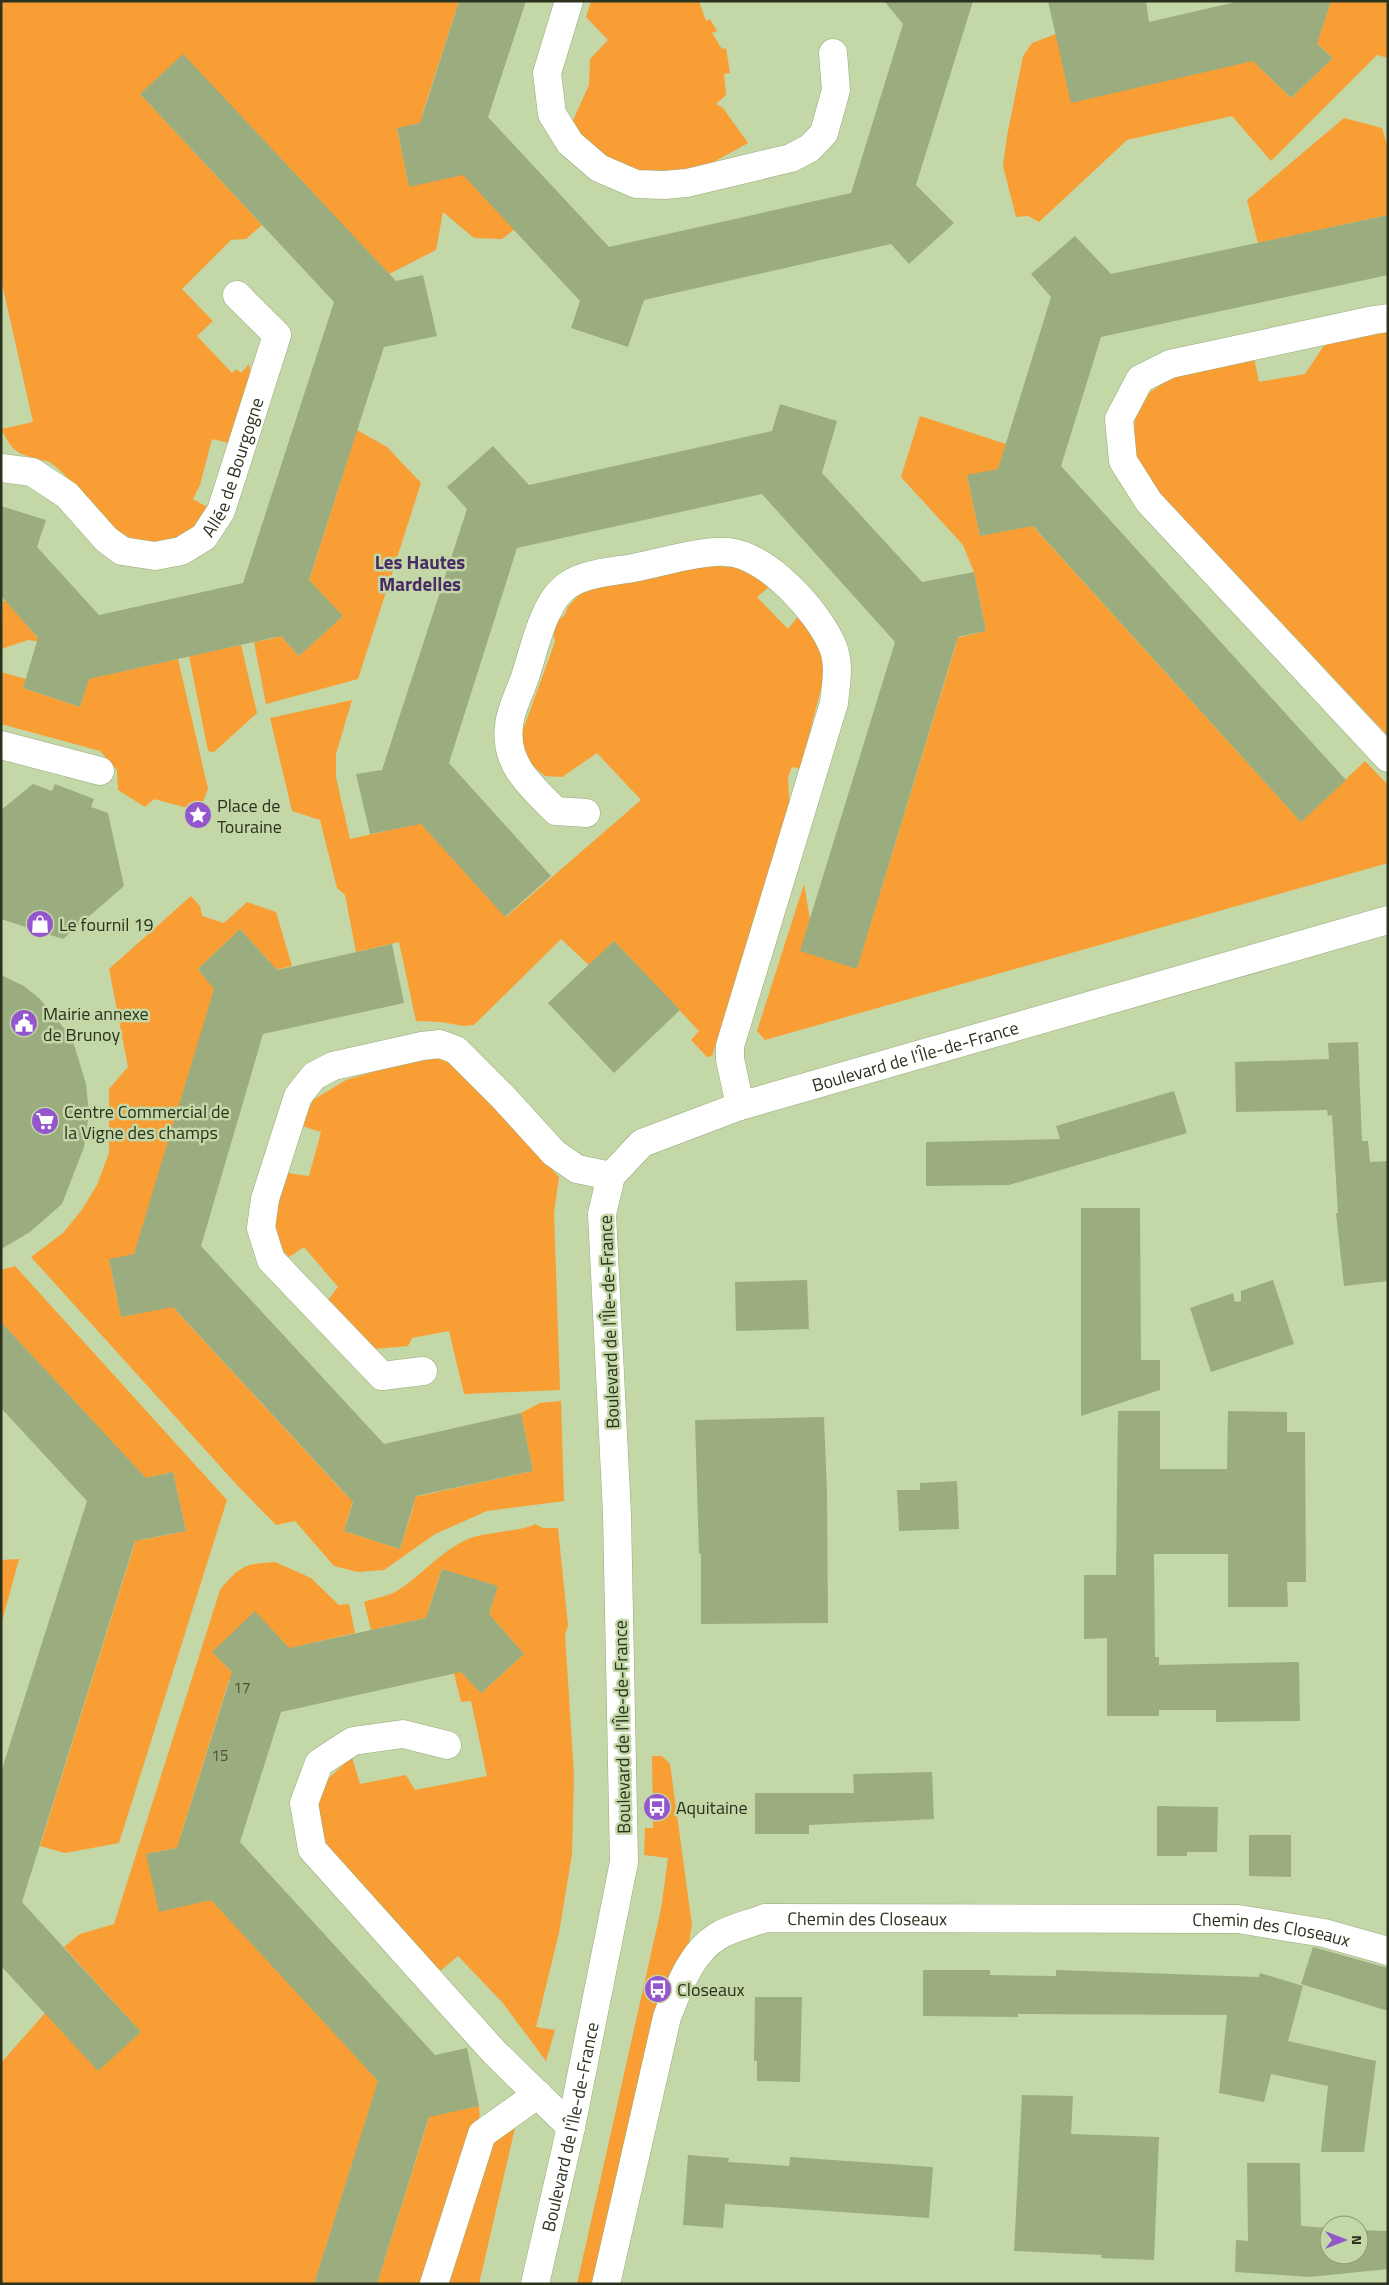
<svg xmlns="http://www.w3.org/2000/svg" width="1389" height="2285" font-family="'Titillium Web',sans-serif">
<style>
.green{fill:#f89e34}
.building{fill:#9bad7e}
.lines{fill:none;stroke-linecap:round;stroke-linejoin:round}
.minor-casing{stroke:#98a97b;stroke-width:29}
.minor{stroke:#fff;stroke-width:28}
.labels{text-anchor:middle;dominant-baseline:central;stroke-width:5;stroke-linejoin:round;paint-order:stroke}
.number-label{font-size:15px;fill:#475137}
.street-label{font-size:18px;fill:#2b321f;stroke:#c4d7a7}
.poi-label{font-size:18px;fill:#2b321f;stroke:#c4d7a7;text-anchor:start}
.neighbourhood-label{font-size:19px;font-weight:bold;fill:#492c66;stroke:#c4d7a7}
</style>
<rect width="100%" height="100%" fill="#c4d7a7"/>
<g class="green">
<path d="M 1,1 L 459,1 L 422,115 L 426,117 L 425,122 L 397,129 L 409,186 L 459,170 L 515,229 L 502,239 L 474,238 L 443,212 L 436,250 L 389,274 L 183,55 L 140,94 L 262,225 L 246,239 L 231,240 L 182,289 L 213,321 L 197,336 L 232,373 L 236,369 L 241,373 L 249,364 L 251,377 L 233,444 L 212,439 L 200,485 L 193,499 L 209,508 C 202,522 187,535 172,539 C 111,556 92,493 51,463 C 48,461 42,460 37,459 C 15,453 12,450 1,429 L 33,422 L 1,279 Z"/>
<path d="M 591,1 L 699,1 L 706,21 L 710,19 L 717,31 L 712,33 L 722,49 L 726,48 L 730,73 L 724,74 L 726,95 L 716,104 L 723,108 L 748,143 L 692,174 L 649,175 L 608,161 L 570,127 L 589,85 L 590,59 L 608,40 L 586,17 Z"/>
<path d="M 1331,1 L 1388,1 L 1388,58 L 1377,55 L 1271,161 L 1232,116 L 1127,140 L 1039,222 L 1028,216 L 1016,217 L 1003,166 L 1007,136 L 1023,56 L 1032,43 L 1056,34 L 1260,59 L 1259,67 L 1291,98 L 1333,58 L 1312,39 L 1320,34 Z"/>
<path d="M 1344,118 L 1382,128 L 1388,148 L 1388,215 L 1258,243 L 1247,200 Z"/>
<path d="M 1388,332 L 1388,736 L 1143,475 L 1133,444 L 1135,419 L 1149,393 L 1171,378 L 1254,358 L 1259,382 L 1305,374 L 1325,344 Z"/>
<path d="M 920,416 L 1006,444 L 1003,469 L 967,476 L 980,536 L 1024,527 L 1029,522 L 1301,822 L 1365,761 L 1388,785 L 1388,863 L 765,1040 L 757,1031 L 804,884 L 810,920 L 857,968 L 957,642 L 948,640 L 986,631 L 974,572 L 963,545 L 901,477 Z"/>
<path d="M 357,430 L 387,447 L 421,483 L 358,679 L 266,704 L 254,642 L 275,638 L 277,632 L 299,656 L 343,616 L 313,585 L 310,586 L 308,584 Z"/>
<path d="M 712,564 L 724,567 L 747,567 L 746,573 L 753,575 L 769,587 L 757,597 L 788,629 L 799,615 L 816,635 L 825,674 L 800,769 L 792,767 L 788,777 L 790,820 L 759,905 L 712,1056 L 707,1057 L 691,1040 L 699,1031 L 614,941 L 589,965 L 561,939 L 474,1025 L 464,1026 L 441,1022 L 416,1021 L 399,942 L 356,952 L 345,895 L 337,888 L 320,820 L 292,811 L 270,718 L 352,700 L 336,754 L 336,777 L 350,839 L 413,825 L 417,819 L 506,917 L 641,800 L 597,753 L 562,777 L 545,776 L 532,765 L 523,750 L 521,735 L 555,642 L 552,625 L 564,616 L 568,607 L 581,592 L 600,586 Z"/>
<path d="M 3,601 L 6,601 L 41,642 L 28,640 L 1,649 Z"/>
<path d="M 241,645 L 257,713 L 214,752 L 208,751 L 189,656 Z"/>
<path d="M 178,659 L 208,789 L 199,811 L 154,799 L 145,807 L 118,790 L 117,770 L 100,751 L 1,724 L 1,672 L 26,679 L 23,688 L 80,707 L 90,674 L 96,677 Z"/>
<path d="M 191,896 L 200,906 L 202,916 L 224,923 L 247,902 L 276,912 L 292,966 L 274,970 L 268,966 L 270,962 L 240,929 L 198,969 L 218,993 L 140,1253 L 109,1260 L 121,1317 L 165,1308 L 168,1302 L 347,1496 L 352,1492 L 354,1497 L 344,1531 L 400,1549 L 414,1505 L 410,1498 L 533,1471 L 521,1413 L 540,1403 L 561,1401 L 564,1501 L 487,1511 L 435,1534 L 384,1570 L 358,1572 L 334,1566 L 295,1521 L 276,1525 L 237,1485 L 31,1257 L 63,1233 L 81,1211 L 97,1185 L 109,1153 L 109,1089 L 128,1067 L 109,969 Z"/>
<path d="M 449,1053 L 495,1109 L 559,1177 L 554,1213 L 560,1390 L 464,1394 L 449,1331 L 412,1338 L 408,1346 L 374,1349 L 357,1330 L 326,1302 L 338,1287 L 304,1247 L 289,1257 C 265,1232 279,1202 287,1173 L 309,1176 L 321,1132 L 302,1126 L 313,1100 L 346,1080 L 409,1061 Z"/>
<path d="M 15,1266 L 227,1500 L 119,1843 L 65,1853 L 40,1846 L 137,1536 L 142,1540 L 186,1531 L 173,1472 L 138,1480 L 138,1470 L 1,1322 L 1,1270 Z"/>
<path d="M 535,1524 L 543,1528 L 558,1528 L 568,1626 L 565,1635 L 574,1774 L 572,1854 L 559,1933 L 536,2027 L 555,2030 L 546,2061 L 502,2002 L 458,1956 L 439,1972 L 332,1861 L 319,1821 L 318,1798 L 329,1778 L 352,1757 L 360,1784 L 406,1775 L 415,1790 L 487,1776 L 471,1701 L 461,1702 L 453,1669 L 457,1667 L 481,1693 L 524,1654 L 495,1621 L 487,1622 L 497,1587 L 442,1569 L 428,1611 L 432,1613 L 431,1617 L 371,1630 L 364,1602 C 375,1598 390,1596 400,1589 C 424,1573 441,1551 468,1539 C 486,1532 524,1531 535,1524 Z"/>
<path d="M 19,1559 L 1,1625 L 1,1560 Z"/>
<path d="M 275,1562 L 311,1578 L 339,1605 L 349,1604 L 355,1633 L 282,1650 L 213,1652 L 236,1677 L 229,1680 L 180,1838 L 181,1847 L 146,1854 L 207,1895 L 381,2084 L 376,2089 L 314,2284 L 1,2284 L 1,2063 L 45,2013 L 140,2031 L 64,1947 L 80,1934 L 114,1924 L 220,1590 C 240,1566 244,1564 275,1562 Z"/>
<path d="M 652,1756 L 662,1756 L 670,1764 L 692,1925 L 689,1942 L 670,1972 L 658,2007 L 595,2284 L 577,2284 L 661,1909 L 668,1858 L 644,1855 L 645,1828 L 653,1828 Z"/>
<path d="M 479,2106 L 480,2123 L 426,2284 L 377,2284 L 431,2112 L 436,2115 Z"/>
<path d="M 509,2128 L 515,2128 L 479,2284 L 446,2284 L 490,2145 Z"/>
</g>
<g class="building">
<path d="M 459,1 L 526,1 L 488,117 L 609,247 L 851,193 L 903,24 L 884,1 L 973,1 L 916,185 L 954,223 L 909,264 L 891,244 L 644,300 L 628,347 L 571,328 L 580,301 L 463,175 L 409,187 L 397,128 L 420,123 Z"/>
<path d="M 1048,1 L 1146,1 L 1149,22 L 1240,1 L 1331,1 L 1317,44 L 1333,58 L 1291,98 L 1253,61 L 1071,103 Z"/>
<path d="M 183,54 L 396,281 L 423,275 L 437,336 L 384,347 L 309,580 L 343,616 L 299,656 L 281,636 L 89,679 L 80,707 L 23,688 L 38,638 L 1,596 L 1,506 L 46,520 L 37,547 L 99,615 L 243,583 L 334,302 L 140,94 Z"/>
<path d="M 1388,215 L 1388,275 L 1101,337 L 1061,466 L 1346,780 L 1301,822 L 1033,526 L 980,536 L 967,475 L 998,469 L 1051,297 L 1031,274 L 1075,236 L 1111,274 Z"/>
<path d="M 780,404 L 837,421 L 822,473 L 922,582 L 974,572 L 986,631 L 958,637 L 857,969 L 800,951 L 895,642 L 762,494 L 517,548 L 449,763 L 551,876 L 505,917 L 421,824 L 370,834 L 356,774 L 382,770 L 467,509 L 447,487 L 493,446 L 529,485 L 772,431 Z"/>
<path d="M 33,784 L 52,791 L 55,784 L 94,799 L 91,807 L 108,813 L 124,886 L 63,939 L 1,919 L 1,810 Z"/>
<path d="M 240,929 L 277,970 L 392,944 L 404,1003 L 263,1034 L 201,1246 L 384,1444 L 521,1413 L 533,1471 L 416,1496 L 400,1549 L 344,1531 L 353,1502 L 173,1307 L 121,1317 L 109,1259 L 134,1254 L 214,989 L 198,969 Z"/>
<path d="M 614,941 L 680,1010 L 614,1073 L 548,1003 Z"/>
<path d="M 1,975 L 24,986 L 40,999 L 72,1038 L 86,1084 L 89,1113 L 84,1147 L 62,1204 L 30,1232 L 1,1249 Z"/>
<path d="M 1358,1042 L 1362,1141 L 1368,1141 L 1370,1162 L 1388,1161 L 1388,1281 L 1344,1286 L 1336,1213 L 1338,1213 L 1332,1115 L 1328,1116 L 1327,1110 L 1236,1112 L 1235,1062 L 1329,1059 L 1328,1043 Z"/>
<path d="M 1174,1091 L 1187,1133 L 1009,1185 L 926,1186 L 926,1142 L 1060,1139 L 1056,1126 Z"/>
<path d="M 1081,1208 L 1140,1208 L 1141,1360 L 1160,1360 L 1160,1390 L 1081,1416 Z"/>
<path d="M 807,1280 L 809,1329 L 736,1331 L 735,1282 Z"/>
<path d="M 1273,1280 L 1294,1344 L 1211,1372 L 1190,1308 L 1233,1293 L 1235,1302 L 1241,1301 L 1241,1291 Z"/>
<path d="M 1,1322 L 146,1478 L 173,1472 L 186,1531 L 135,1541 L 22,1902 L 141,2032 L 98,2071 L 1,1966 L 1,1772 L 87,1501 L 1,1408 Z"/>
<path d="M 1118,1411 L 1160,1411 L 1160,1469 L 1227,1469 L 1228,1411 L 1287,1412 L 1287,1432 L 1305,1432 L 1306,1582 L 1287,1582 L 1288,1607 L 1228,1607 L 1228,1554 L 1154,1554 L 1155,1657 L 1159,1657 L 1159,1665 L 1299,1662 L 1300,1721 L 1216,1722 L 1216,1710 L 1159,1710 L 1159,1716 L 1107,1716 L 1107,1638 L 1084,1639 L 1084,1575 L 1116,1575 Z"/>
<path d="M 824,1417 L 827,1492 L 828,1623 L 701,1624 L 701,1553 L 699,1554 L 695,1420 Z"/>
<path d="M 957,1481 L 959,1529 L 899,1531 L 897,1490 L 920,1490 L 920,1483 Z"/>
<path d="M 442,1569 L 498,1586 L 489,1614 L 524,1654 L 481,1693 L 461,1672 L 281,1712 L 240,1842 L 435,2055 L 467,2048 L 479,2106 L 429,2117 L 377,2284 L 314,2284 L 378,2081 L 211,1900 L 159,1912 L 146,1854 L 177,1848 L 232,1672 L 212,1652 L 255,1611 L 289,1648 L 426,1618 Z"/>
<path d="M 932,1772 L 934,1819 L 809,1825 L 809,1834 L 755,1834 L 755,1793 L 854,1793 L 853,1774 Z"/>
<path d="M 1157,1806 L 1218,1807 L 1217,1852 L 1187,1852 L 1187,1856 L 1157,1856 Z"/>
<path d="M 1249,1835 L 1291,1835 L 1291,1877 L 1249,1876 Z"/>
<path d="M 1313,1947 L 1388,1968 L 1388,2011 L 1301,1984 Z"/>
<path d="M 923,1970 L 990,1970 L 990,1975 L 1056,1976 L 1056,1970 L 1259,1977 L 1260,1973 L 1303,1986 L 1288,2041 L 1376,2061 L 1364,2152 L 1321,2152 L 1328,2086 L 1271,2074 L 1264,2102 L 1219,2093 L 1227,2015 L 1018,2014 L 1018,2017 L 923,2016 Z"/>
<path d="M 755,1997 L 802,1997 L 800,2082 L 757,2081 L 757,2061 L 754,2061 Z"/>
<path d="M 1022,2095 L 1073,2096 L 1071,2134 L 1159,2137 L 1154,2260 L 1101,2258 L 1102,2255 L 1014,2251 Z"/>
<path d="M 688,2155 L 729,2158 L 728,2162 L 789,2166 L 790,2157 L 933,2167 L 929,2218 L 725,2204 L 723,2228 L 683,2225 Z"/>
<path d="M 1247,2163 L 1300,2163 L 1301,2226 L 1329,2228 L 1329,2255 L 1359,2255 L 1359,2230 L 1388,2231 L 1388,2269 L 1310,2277 L 1235,2272 L 1236,2240 L 1248,2241 Z"/>
</g>
<g class="lines">
<g class="minor-casing">
<g id="minor">
<path d="M 569,1 L 547,73 L 552,114 L 570,143 L 599,168 L 636,184 L 664,185 L 687,183 L 791,158 L 810,148 L 824,133 L 836,90 L 833,53"/>
<path d="M 1388,318 L 1374,320 L 1170,364 L 1140,379 L 1119,419 L 1123,461 L 1149,502 L 1388,758"/>
<path id="s1" d="M 1,468 L 32,472 L 67,495 L 106,539 L 122,551 L 155,556 L 181,551 L 204,537 L 221,511 L 277,335 L 237,295"/>
<path d="M 1,745 L 100,771"/>
<path d="M 586,813 L 556,811 C 531,786 504,764 509,726 C 510,711 519,694 524,680 C 533,654 542,608 562,590 C 579,573 611,572 633,568 C 660,563 701,550 727,552 C 767,555 818,611 833,647 C 840,665 836,684 834,703 L 730,1046 L 730,1059 L 740,1106"/>
<path d="M 423,1371 L 382,1376 L 271,1260 L 261,1228 L 265,1199 L 298,1096 L 314,1076 L 333,1066 L 422,1046 L 440,1044 L 456,1050 L 503,1097 L 554,1153 L 577,1169 L 611,1176"/>
<path d="M 447,1745 L 403,1734 L 353,1741 L 319,1763 L 304,1803 L 312,1849 L 495,2053 L 571,2127"/>
<path d="M 434,2284 L 482,2134 L 538,2094"/>
<path id="s2" d="M 535,2284 L 571,2127 L 624,1862 L 617,1514 L 602,1214 L 611,1176 L 642,1143 L 740,1106 L 1388,920"/>
<path id="s3" d="M 606,2284 L 667,2017 C 679,1988 690,1953 718,1936 C 731,1928 750,1924 765,1918 L 1238,1919 L 1324,1933 L 1388,1951"/>
</g>
</g>
<use href="#minor" class="minor"/>
</g>
<defs>
<g id="sight-disc" transform="scale(1.4375)"><circle r="9.5" fill="#9356cd" stroke="#c4d7a7"/><path d="M0-6L1.8-2.2L6-1.7L2.9 1.2L3.7 5.4L0 3.3L-3.7 5.4L-2.9 1.2L-6-1.7L-1.8-2.2Z" fill="#fff"/></g>
<g id="shop-disc" transform="scale(1.4375)"><circle r="9.5" fill="#9356cd" stroke="#c4d7a7"/><path d="M-5-2.5h2.3a2.7 3.5 0 0 1 5.4 0H5L5.5 6h-11ZM-1.5-2.5h3a1.5 2.3 0 0 0-3 0Z" fill="#fff"/></g>
<g id="civic-disc" transform="scale(1.4375)"><circle r="9.5" fill="#9356cd" stroke="#c4d7a7"/><path d="M-.6-6.5H3V-4.5H.6V-3L4-1V1h2V6H-6V1h2V-1L-.6-3ZM-1.2 2.5V6h2.4V2.5Z" fill="#fff"/></g>
<g id="supermarket-disc" transform="scale(1.4375)"><circle r="9.5" fill="#9356cd" stroke="#c4d7a7"/><path d="M-6-5.5h2.5l.6 2H6L4.5 2H-2.5L-4.4-4H-6ZM-1.5 3.2a1.3 1.3 0 1 0 .1 0ZM3 3.2a1.3 1.3 0 1 0 .1 0Z" fill="#fff"/></g>
<g id="bus-disc" transform="scale(1.4375)"><circle r="9.5" fill="#9356cd" stroke="#c4d7a7"/><path d="M-5-6H5V4H4V6H2V4H-2V6H-4V4H-5ZM-3.5-4V0h7V-4ZM-3.5 1.2v1.5H-2V1.2ZM2 1.2v1.5H3.5V1.2Z" fill="#fff"/></g>
</defs>
<g fill-rule="evenodd">
<use href="#sight-disc" x="198" y="815"/>
<use href="#shop-disc" x="40" y="924"/>
<use href="#civic-disc" x="24" y="1023"/>
<use href="#supermarket-disc" x="45" y="1121"/>
<use href="#bus-disc" x="657" y="1807"/>
<use href="#bus-disc" x="658" y="1989"/>
</g>
<g class="labels">
<g class="number-label">
<text x="242" y="1687">17</text>
<text x="220" y="1755">15</text>
</g>
<g class="street-label">
<text stroke="none"><textPath href="#s1" startOffset="315">Allée de Bourgogne</textPath></text>
<text stroke="none"><textPath href="#s2" startOffset="1451">Boulevard de l'Île-de-France</textPath></text>
<text transform="translate(609 1322) rotate(-92)">Boulevard de l'Île-de-France</text>
<text transform="translate(622 1727) rotate(-91)">Boulevard de l'Île-de-France</text>
<text stroke="none"><textPath href="#s3" startOffset="524">Chemin des Closeaux</textPath></text>
<text stroke="none"><textPath href="#s3" startOffset="929">Chemin des Closeaux</textPath></text>
<text stroke="none"><textPath href="#s2" startOffset="161">Boulevard de l'Île-de-France</textPath></text>
</g>
<g class="poi-label">
<text x="217" y="805">Place de<tspan x="217" dy="21">Touraine</tspan></text>
<text x="59" y="924">Le fournil 19</text>
<text x="43" y="1013">Mairie annexe<tspan x="43" dy="21">de Brunoy</tspan></text>
<text x="64" y="1111">Centre Commercial de<tspan x="64" dy="21">la Vigne des champs</tspan></text>
<text x="676" y="1807">Aquitaine</text>
<text x="677" y="1989">Closeaux</text>
</g>
<g class="neighbourhood-label">
<text x="420" y="561">Les Hautes<tspan x="420" dy="22">Mardelles</tspan></text>
</g>
</g>
<rect width="1389" height="2285" fill="none" stroke="#2b321f" stroke-width="5"/>
<g transform="translate(1344 2240) rotate(90)"><circle r="24" fill="#c4d7a7" stroke="#879571"/>
<path d="M0-4L9 19L0 12L-9 19Z" fill="#9356cd"/>
<text y="-8" font-size="14" font-weight="bold" text-anchor="middle" fill="#2b321f">N</text>
</g>
</svg>
